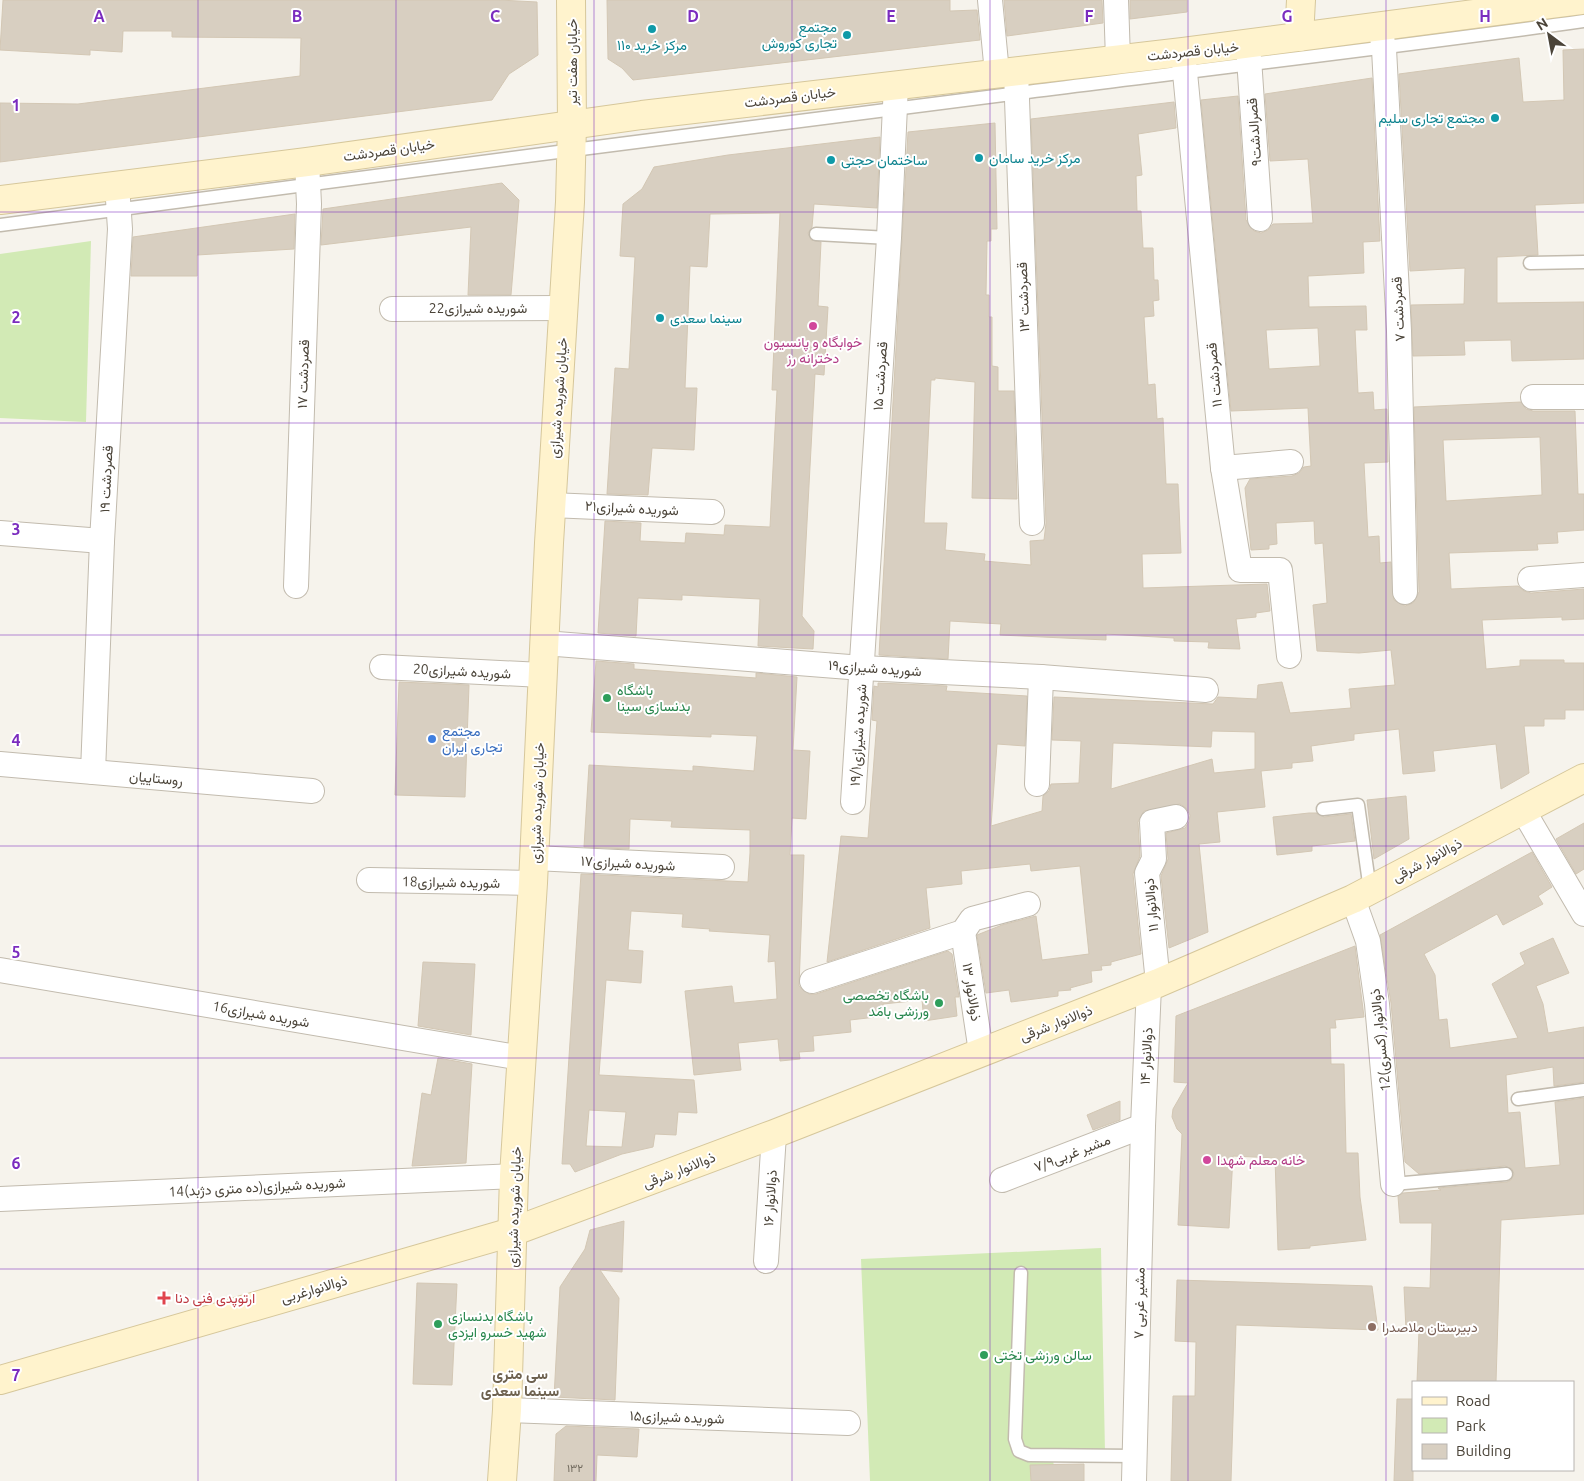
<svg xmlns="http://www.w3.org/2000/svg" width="1584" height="1481" font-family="Ubuntu,Vazirmatn,sans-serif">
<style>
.green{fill:#d2eab5}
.building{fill:#d8cfc1;stroke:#d3c7b4;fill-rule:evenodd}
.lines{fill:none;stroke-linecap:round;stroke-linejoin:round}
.lane-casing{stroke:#c2bbae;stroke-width:15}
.street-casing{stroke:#c2bbae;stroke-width:26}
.secondary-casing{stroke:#d6c79b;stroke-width:30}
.lane{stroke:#fff;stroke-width:12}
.street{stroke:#fff;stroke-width:24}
.secondary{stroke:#fff3cd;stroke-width:28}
.grid{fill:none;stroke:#7b2cbf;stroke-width:1;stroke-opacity:0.55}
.culture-dot{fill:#0f9aa8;stroke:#fff;stroke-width:2}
.hotel-dot{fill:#d1479c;stroke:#fff;stroke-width:2}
.leisure-dot{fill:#2e9e5b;stroke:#fff;stroke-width:2}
.shop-dot{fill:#3f7fe0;stroke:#fff;stroke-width:2}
.health-dot{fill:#e0444e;stroke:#fff;stroke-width:2}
.education-dot{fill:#8d6e63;stroke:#fff;stroke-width:2}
.labels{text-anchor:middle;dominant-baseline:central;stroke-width:4;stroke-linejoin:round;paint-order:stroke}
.number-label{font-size:11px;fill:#6e675b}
.culture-label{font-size:14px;fill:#0d838f;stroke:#fff;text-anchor:start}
.street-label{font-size:14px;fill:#4b4439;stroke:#fff}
.hotel-label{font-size:14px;fill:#b23c85;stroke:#fff}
.leisure-label{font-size:14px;fill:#27864d;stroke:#fff;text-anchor:start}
.shop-label{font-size:14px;fill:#366cbe;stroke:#fff;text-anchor:start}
.health-label{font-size:14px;fill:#be3a42;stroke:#fff;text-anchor:start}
.education-label{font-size:14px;fill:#785e54;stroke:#fff;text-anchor:start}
.neighbourhood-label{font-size:15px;font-weight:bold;fill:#6e6250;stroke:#fff}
.grid-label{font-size:16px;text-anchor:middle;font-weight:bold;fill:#7b2cbf;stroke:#fff;stroke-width:4;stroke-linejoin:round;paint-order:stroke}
</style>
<rect width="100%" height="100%" fill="#f6f3ec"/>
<g class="green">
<path d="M 91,241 L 86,422 L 0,418 L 0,254 Z"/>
<path d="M 1101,1248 L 1105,1452 L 1053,1458 L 1055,1481 L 870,1481 L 861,1259 Z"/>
</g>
<g class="building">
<path d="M 3,0 L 499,0 L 537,2 L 538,55 L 509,74 L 492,100 L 0,162 L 0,103 L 78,104 L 300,76 L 301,38 L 172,37 L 172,31 L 123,31 L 122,52 L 90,50 L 90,55 L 0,50 Z"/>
<path d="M 607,0 L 950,0 L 950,11 L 977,10 L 980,40 L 633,80 L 622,68 L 608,59 Z"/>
<path d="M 1004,0 L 1102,0 L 1103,23 L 1007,36 Z"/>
<path d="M 1130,0 L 1187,0 L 1187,12 L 1130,19 Z"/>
<path d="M 1584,49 L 1584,203 L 1535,205 L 1538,255 L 1497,257 L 1497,303 L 1584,302 L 1584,359 L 1512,361 L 1511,340 L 1464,341 L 1465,355 L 1413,356 L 1411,305 L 1464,304 L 1465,268 L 1410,271 L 1399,74 L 1519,58 L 1523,102 L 1564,100 L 1563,50 Z"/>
<path d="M 1372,78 L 1380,241 L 1363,242 L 1364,273 L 1308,276 L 1309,307 L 1366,306 L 1367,330 L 1355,330 L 1358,393 L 1373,392 L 1374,410 L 1387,409 L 1388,462 L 1364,463 L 1368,537 L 1379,536 L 1380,563 L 1391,562 L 1394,600 L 1405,606 L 1413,603 L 1419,592 L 1414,407 L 1521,402 L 1526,409 L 1533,411 L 1575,411 L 1578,494 L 1584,494 L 1584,530 L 1557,532 L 1558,543 L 1537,544 L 1538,550 L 1449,553 L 1451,589 L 1518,586 L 1524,591 L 1531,593 L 1584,589 L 1584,619 L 1562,620 L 1562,617 L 1482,620 L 1486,669 L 1520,666 L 1520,660 L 1564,660 L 1564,663 L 1584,663 L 1584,710 L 1565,710 L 1565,719 L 1544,719 L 1544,726 L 1524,726 L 1529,773 L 1501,789 L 1496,744 L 1433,751 L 1435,771 L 1403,774 L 1399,729 L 1354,734 L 1354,740 L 1311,746 L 1313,761 L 1292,763 L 1292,768 L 1261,771 L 1265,807 L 1217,812 L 1220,842 L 1199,844 L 1208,932 L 1169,948 L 1161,876 L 1168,859 L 1166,833 L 1185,828 L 1189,822 L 1190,815 L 1186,808 L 1180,804 L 1144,811 L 1138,822 L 1140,856 L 1133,874 L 1141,954 L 1111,962 L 1111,965 L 1101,966 L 1102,970 L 1091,971 L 1092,982 L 1070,988 L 1071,990 L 1058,991 L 1058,996 L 1011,1002 L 1009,990 L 986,993 L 977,935 L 1002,925 L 1036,916 L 1042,960 L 1089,954 L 1080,866 L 1031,871 L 1030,864 L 961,871 L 962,884 L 926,888 L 930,928 L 827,962 L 841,836 L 868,838 L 877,721 L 872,720 L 874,686 L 878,687 L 878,683 L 947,686 L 946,691 L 1027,696 L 1025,746 L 997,744 L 991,826 L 1042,811 L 1043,796 L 1049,791 L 1051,784 L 1079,783 L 1081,741 L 1052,740 L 1054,697 L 1213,704 L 1218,697 L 1257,699 L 1258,685 L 1282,682 L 1290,713 L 1351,708 L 1349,689 L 1395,685 L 1391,650 L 1359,653 L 1317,651 L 1313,605 L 1327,603 L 1323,543 L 1315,544 L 1314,521 L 1276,523 L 1277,544 L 1269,545 L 1269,549 L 1251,550 L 1245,488 L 1250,479 L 1292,476 L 1299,473 L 1304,467 L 1311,466 L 1308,408 L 1231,411 L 1201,100 L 1238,96 L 1246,220 L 1254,231 L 1261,233 L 1268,230 L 1273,224 L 1313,223 L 1308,159 L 1270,161 L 1265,94 ZM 1318,328 L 1320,366 L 1269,369 L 1266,330 ZM 1540,437 L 1542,495 L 1446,501 L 1443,440 ZM 1212,731 L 1255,732 L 1255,769 L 1214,773 L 1212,759 L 1111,789 L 1113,743 L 1211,747 Z"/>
<path d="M 1174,102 L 1176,128 L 1138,134 L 1142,175 L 1136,176 L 1137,211 L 1141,211 L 1143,248 L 1153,248 L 1154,280 L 1158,280 L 1159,300 L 1153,301 L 1154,316 L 1144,317 L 1148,385 L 1155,384 L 1157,419 L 1163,418 L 1166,484 L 1178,484 L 1181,553 L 1142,554 L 1143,588 L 1267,584 L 1270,611 L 1256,613 L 1256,617 L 1236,619 L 1240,649 L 1208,648 L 1209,642 L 1174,641 L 1174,638 L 1106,634 L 1106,640 L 1000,635 L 1001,624 L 950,621 L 948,659 L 879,655 L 908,132 L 995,123 L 997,229 L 991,229 L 991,241 L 987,241 L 986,295 L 989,295 L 989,317 L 992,317 L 992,366 L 998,367 L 998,391 L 1014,391 L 1017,499 L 972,498 L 975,382 L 935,378 L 935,380 L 931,380 L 924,523 L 947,523 L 945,550 L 985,554 L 984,561 L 1031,565 L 1030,541 L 1044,540 L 1046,523 L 1031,119 Z"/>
<path d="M 880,137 L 877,208 L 814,204 L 812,227 L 808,233 L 811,240 L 821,242 L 818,306 L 828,307 L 824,375 L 815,374 L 802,616 L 814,631 L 813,649 L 758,646 L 760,599 L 682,595 L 682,600 L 638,598 L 636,636 L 598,633 L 605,521 L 641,523 L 640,541 L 685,543 L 686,533 L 724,535 L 725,525 L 770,527 L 777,390 L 772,390 L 780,213 L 710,214 L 707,267 L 690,266 L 685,388 L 697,388 L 694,450 L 652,448 L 648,495 L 607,494 L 615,368 L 629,369 L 635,257 L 620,256 L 623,204 L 642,189 L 654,167 L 728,155 Z"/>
<path d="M 502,183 L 519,200 L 511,295 L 468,295 L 471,227 L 321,245 L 323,209 Z"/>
<path d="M 295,214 L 294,249 L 197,255 L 197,276 L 131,276 L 133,237 Z"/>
<path d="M 596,661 L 634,664 L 634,669 L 756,678 L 756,673 L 797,677 L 793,750 L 810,751 L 806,819 L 792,818 L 790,855 L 804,855 L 799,986 L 809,994 L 816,994 L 948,951 L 952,954 L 959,997 L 955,997 L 957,1016 L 924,1021 L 922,1000 L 883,1004 L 885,1016 L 850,1020 L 851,1032 L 813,1036 L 814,1051 L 799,1052 L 800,1059 L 780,1061 L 778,1039 L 738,1043 L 741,1070 L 694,1075 L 685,991 L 732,986 L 734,1003 L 777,999 L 775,961 L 768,962 L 770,935 L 709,931 L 710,929 L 682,927 L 683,914 L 631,911 L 628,950 L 643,951 L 641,983 L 606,980 L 599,1075 L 694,1080 L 697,1113 L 678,1112 L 676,1135 L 655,1134 L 653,1147 L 622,1154 L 575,1172 L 570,1164 L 562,1164 L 581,874 L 748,882 L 750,853 L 750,830 L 671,827 L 672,821 L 630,819 L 629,849 L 584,847 L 589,765 L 693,771 L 693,766 L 754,771 L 757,736 L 711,734 L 711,737 L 591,732 ZM 589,1110 L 626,1112 L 622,1147 L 586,1146 Z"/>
<path d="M 399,682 L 469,685 L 465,797 L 395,795 Z"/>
<path d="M 1406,796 L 1409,839 L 1374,859 L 1367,800 Z"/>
<path d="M 1309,813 L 1316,813 L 1324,817 L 1351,814 L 1355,841 L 1312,846 L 1312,851 L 1277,855 L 1273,817 Z"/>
<path d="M 1584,823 L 1584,869 L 1576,874 L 1556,839 Z"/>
<path d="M 1532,852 L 1552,887 L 1538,896 L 1543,904 L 1503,925 L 1497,914 L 1424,954 L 1435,975 L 1439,1020 L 1447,1019 L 1450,1048 L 1518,1038 L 1492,984 L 1525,964 L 1520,953 L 1553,938 L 1569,973 L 1536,986 L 1543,1004 L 1548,1033 L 1584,1027 L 1584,1082 L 1554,1086 L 1553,1067 L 1506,1075 L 1508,1113 L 1520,1112 L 1525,1168 L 1560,1165 L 1555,1102 L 1584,1098 L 1584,1214 L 1501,1220 L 1496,1382 L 1417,1382 L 1419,1331 L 1406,1330 L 1404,1287 L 1430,1288 L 1432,1223 L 1400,1223 L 1398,1196 L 1403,1193 L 1441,1190 L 1438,1188 L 1507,1182 L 1511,1180 L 1514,1174 L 1512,1169 L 1505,1166 L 1419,1174 L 1405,1162 L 1391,1003 L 1380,935 Z"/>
<path d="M 1355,946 L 1364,1017 L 1335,1020 L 1336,1028 L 1330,1028 L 1331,1064 L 1344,1064 L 1346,1153 L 1358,1153 L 1360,1197 L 1366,1240 L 1310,1246 L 1310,1248 L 1278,1250 L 1275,1158 L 1233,1156 L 1229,1228 L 1178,1225 L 1182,1134 L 1177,1129 L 1172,1117 L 1173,1109 L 1188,1083 L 1174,1082 L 1176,1016 Z"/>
<path d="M 423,962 L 475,964 L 471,1035 L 418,1026 Z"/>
<path d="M 438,1058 L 472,1064 L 466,1163 L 412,1166 L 422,1093 L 431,1095 Z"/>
<path d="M 1120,1101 L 1120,1120 L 1093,1130 L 1087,1115 Z"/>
<path d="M 624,1221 L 622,1272 L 600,1270 L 619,1298 L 615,1400 L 554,1397 L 560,1287 L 585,1249 L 590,1230 Z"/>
<path d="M 1177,1280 L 1372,1286 L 1378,1330 L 1236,1325 L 1231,1481 L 1171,1481 L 1173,1396 L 1195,1396 L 1196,1342 L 1175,1341 Z"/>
<path d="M 417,1283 L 457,1284 L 452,1385 L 413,1384 Z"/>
<path d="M 1397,1399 L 1413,1399 L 1413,1481 L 1394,1481 Z"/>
<path d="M 566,1426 L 639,1429 L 637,1457 L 597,1455 L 596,1481 L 554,1481 L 556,1434 Z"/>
<path d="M 1084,1464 L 1084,1481 L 1031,1481 L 1030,1465 Z"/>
</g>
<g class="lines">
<g class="lane-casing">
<g id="lane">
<path d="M 0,225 C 340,180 679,136 1019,93 C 1207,69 1396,47 1584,21"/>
<path d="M 816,234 L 889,238"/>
<path d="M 1530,263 L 1584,262"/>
<path d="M 1323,809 L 1358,805 L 1370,890"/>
<path d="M 1518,1099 L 1584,1090"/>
<path d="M 1393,1184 L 1506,1174"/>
<path d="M 1021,1273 L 1015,1439 L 1019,1451 L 1029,1455 L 1135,1456"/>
</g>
</g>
<g class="street-casing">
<g id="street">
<path d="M 990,0 L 997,73"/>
<path d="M 1116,0 L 1118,59"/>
<path d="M 1380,26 L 1384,49 L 1399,331 L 1405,592"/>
<path d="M 1248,44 L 1260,219"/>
<path d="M 1183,52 L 1223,468 L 1240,570 L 1280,570 L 1289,656"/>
<path d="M 1016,71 L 1032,523"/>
<path d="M 392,309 L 564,308"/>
<path d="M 1533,397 L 1584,397"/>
<path d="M 1223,468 L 1291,462"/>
<path d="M 551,505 L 712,512"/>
<path d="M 0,533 L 102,541"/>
<path d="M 1530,579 L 1584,575"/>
<path d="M 296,586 L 309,204 L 307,162"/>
<path d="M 544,643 L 862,668 L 1041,677 L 1206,690"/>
<path d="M 382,667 L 542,675"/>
<path d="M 0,764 L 312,791"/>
<path d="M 93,772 L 102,541 L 120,229 L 117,185"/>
<path d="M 1037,784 L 1041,677"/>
<path d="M 853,802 L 889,238 L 896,84"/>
<path d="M 1523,810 L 1584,914"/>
<path d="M 534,858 L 722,867"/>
<path d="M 369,880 L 533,883"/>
<path d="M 1353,899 L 1368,941 L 1377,1004 L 1393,1184"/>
<path d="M 963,932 L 981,1052"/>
<path d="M 0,970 L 522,1058"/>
<path d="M 812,981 L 963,932 L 972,919 L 1028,904"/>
<path d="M 1158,983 L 1147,873 L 1154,859 L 1152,822 L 1176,817"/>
<path d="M 1002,1180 L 1143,1126"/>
<path d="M 0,1199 L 514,1176"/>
<path d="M 766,1261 L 774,1134"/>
<path d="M 507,1410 L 848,1423"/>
<path d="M 1134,1481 L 1143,1126 L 1149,986"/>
</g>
</g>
<g class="secondary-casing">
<g id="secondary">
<path d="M 1299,37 L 1301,0"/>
<path d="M 0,200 L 307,162 L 642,115 L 1183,52 L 1581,0"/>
<path d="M 0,1380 L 512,1232 L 774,1134 L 1158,983 L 1353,899 L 1584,778"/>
<path d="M 502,1481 L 507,1410 L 514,1176 L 533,883 L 549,543 L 570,202 L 572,125 L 571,0"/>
</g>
</g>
<use href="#lane" class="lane"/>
<use href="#street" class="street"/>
<use href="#secondary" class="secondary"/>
</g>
<path class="grid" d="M 198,0 L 198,1481M 396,0 L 396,1481M 594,0 L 594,1481M 792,0 L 792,1481M 990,0 L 990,1481M 1188,0 L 1188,1481M 1386,0 L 1386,1481M 0,212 L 1584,212M 0,423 L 1584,423M 0,635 L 1584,635M 0,846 L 1584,846M 0,1058 L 1584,1058M 0,1269 L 1584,1269"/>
<g class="culture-dot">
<circle cx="652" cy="29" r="5"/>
<circle cx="847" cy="35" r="5"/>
<circle cx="1495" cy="118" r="5"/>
<circle cx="979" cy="158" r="5"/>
<circle cx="831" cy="160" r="5"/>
<circle cx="660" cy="318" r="5"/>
</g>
<g class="hotel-dot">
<circle cx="813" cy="326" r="5"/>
<circle cx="1207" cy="1160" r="5"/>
</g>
<g class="leisure-dot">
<circle cx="607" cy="698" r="5"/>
<circle cx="939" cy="1003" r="5"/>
<circle cx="438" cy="1324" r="5"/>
<circle cx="984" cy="1355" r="5"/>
</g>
<circle class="shop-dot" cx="432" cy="739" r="5"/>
<path class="health-dot" d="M161.5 1290.5h5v5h5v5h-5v5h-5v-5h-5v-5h5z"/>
<circle class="education-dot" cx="1372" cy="1327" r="5"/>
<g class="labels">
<g class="number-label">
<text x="575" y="1468">۱۳۲</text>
</g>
<g class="culture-label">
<text x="837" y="27" text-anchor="end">مجتمع<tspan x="837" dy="16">تجاری کوروش</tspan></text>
<text x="652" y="45" text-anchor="middle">مرکز خرید ۱۱۰</text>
<text x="1485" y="118" text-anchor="end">مجتمع تجاری سلیم</text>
<text x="989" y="158">مرکز خرید سامان</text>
<text x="841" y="160">ساختمان حجتی</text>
<text x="670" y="318">سینما سعدی</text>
</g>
<g class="street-label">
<text transform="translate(1193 51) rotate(-6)">خیابان قصردشت</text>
<text transform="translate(572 62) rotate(-90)">خیابان هفت تیر</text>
<text transform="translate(790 97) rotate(-7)">خیابان قصردشت</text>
<text transform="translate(1254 132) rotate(-94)">قصرالدشت۹</text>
<text transform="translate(389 150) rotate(-8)">خیابان قصردشت</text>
<text transform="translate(1023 297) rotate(-92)">قصردشت ۱۳</text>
<text x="478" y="308">22شوریده شیرازی</text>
<text transform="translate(1398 309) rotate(-93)">قصردشت ۷</text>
<text transform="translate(303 374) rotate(-88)">قصردشت ۱۷</text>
<text transform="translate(1214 375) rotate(-95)">قصردشت ۱۱</text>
<text transform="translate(880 376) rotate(-86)">قصردشت ۱۵</text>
<text transform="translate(558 398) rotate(-86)">خیابان شوریده شیرازی</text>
<text transform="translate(106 479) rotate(-87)">قصردشت ۱۹</text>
<text transform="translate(632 508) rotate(3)">شوریده شیرازی۲۱</text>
<text transform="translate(875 668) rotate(4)">شوریده شیرازی۱۹</text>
<text transform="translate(462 671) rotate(3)">20شوریده شیرازی</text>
<text transform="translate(858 735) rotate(-86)">شوریده شیرازی۱۹/۱</text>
<text transform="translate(156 778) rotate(5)">روستاییان</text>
<text transform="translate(537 803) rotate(-88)">خیابان شوریده شیرازی</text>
<text transform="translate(1427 860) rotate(-28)">ذوالانوار شرقی</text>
<text transform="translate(628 863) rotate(3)">شوریده شیرازی۱۷</text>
<text transform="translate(451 882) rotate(1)">18شوریده شیرازی</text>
<text transform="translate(1151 905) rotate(-95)">ذوالانوار ۱۱</text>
<text transform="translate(972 992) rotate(81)">ذوالانوار ۱۳</text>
<text transform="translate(261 1014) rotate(10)">شوریده شیرازی16</text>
<text transform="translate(1056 1023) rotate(-21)">ذوالانوار شرقی</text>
<text transform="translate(1380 1040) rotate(-96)">12ذوالانوار (کسری)</text>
<text transform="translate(1146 1056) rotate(-87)">ذوالانوار ۱۴</text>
<text transform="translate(1072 1153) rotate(-21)">۷/۹مشیر غربی</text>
<text transform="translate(679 1170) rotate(-21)">ذوالانوار شرقی</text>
<text transform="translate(257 1187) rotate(-3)">14شوریده شیرازی(ده متری دژبد)</text>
<text transform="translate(770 1198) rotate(-86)">ذوالانوار ۱۶</text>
<text transform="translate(514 1207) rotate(-88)">خیابان شوریده شیرازی</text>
<text transform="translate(314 1289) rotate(-16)">ذوالانوارغربی</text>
<text transform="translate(1139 1303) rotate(-89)">مشیر غربی ۷</text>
<text transform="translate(677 1417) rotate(2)">شوریده شیرازی۱۵</text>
</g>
<g class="hotel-label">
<text x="813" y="342">خوابگاه و پانسیون<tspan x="813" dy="16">دخترانه رز</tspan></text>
<text x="1217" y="1160" text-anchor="start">خانه معلم شهدا</text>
</g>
<g class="leisure-label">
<text x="617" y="690">باشگاه<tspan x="617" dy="16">بدنسازی سینا</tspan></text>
<text x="929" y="995" text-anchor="end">باشگاه تخصصی<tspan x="929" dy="16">ورزشی بامَد</tspan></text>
<text x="448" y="1316">باشگاه بدنسازی<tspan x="448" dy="16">شهید خسرو ایزدی</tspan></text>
<text x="994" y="1355">سالن ورزشی تختی</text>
</g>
<g class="shop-label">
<text x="442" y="731">مجتمع<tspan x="442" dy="16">تجاری ایران</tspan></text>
</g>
<g class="health-label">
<text x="175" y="1298">ارتوپدی فنی دنا</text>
</g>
<g class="education-label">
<text x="1382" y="1327">دبیرستان ملاصدرا</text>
</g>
<g class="neighbourhood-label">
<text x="520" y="1373">سی متری<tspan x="520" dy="17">سینما سعدی</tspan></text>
</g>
</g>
<g class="grid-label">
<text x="99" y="22">A</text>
<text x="297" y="22">B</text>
<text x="495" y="22">C</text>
<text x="693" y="22">D</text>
<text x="891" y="22">E</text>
<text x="1089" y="22">F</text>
<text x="1287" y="22">G</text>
<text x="1485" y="22">H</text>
<text x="16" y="111">1</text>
<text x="16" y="323">2</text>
<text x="16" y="535">3</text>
<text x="16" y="746">4</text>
<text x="16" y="958">5</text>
<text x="16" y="1169">6</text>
<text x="16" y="1381">7</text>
</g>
<rect x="1412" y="1381" width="162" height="90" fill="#ffffff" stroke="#b7b4b0"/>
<rect x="1422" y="1397" width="25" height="8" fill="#fff3cd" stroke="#b7b4b0"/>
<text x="1456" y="1406" font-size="15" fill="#4b4439">Road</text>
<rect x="1422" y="1418" width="25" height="15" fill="#d2eab5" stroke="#b7b4b0"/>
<text x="1456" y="1431" font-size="15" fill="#4b4439">Park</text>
<rect x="1422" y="1444" width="25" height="15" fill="#d8cfc1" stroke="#b7b4b0"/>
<text x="1456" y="1456" font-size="15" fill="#4b4439">Building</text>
<g transform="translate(1549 35) rotate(328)" stroke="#ffffff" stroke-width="4" paint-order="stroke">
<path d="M0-4L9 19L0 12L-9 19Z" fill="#4b4439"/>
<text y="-8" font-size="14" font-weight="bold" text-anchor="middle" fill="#4b4439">N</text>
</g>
</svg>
